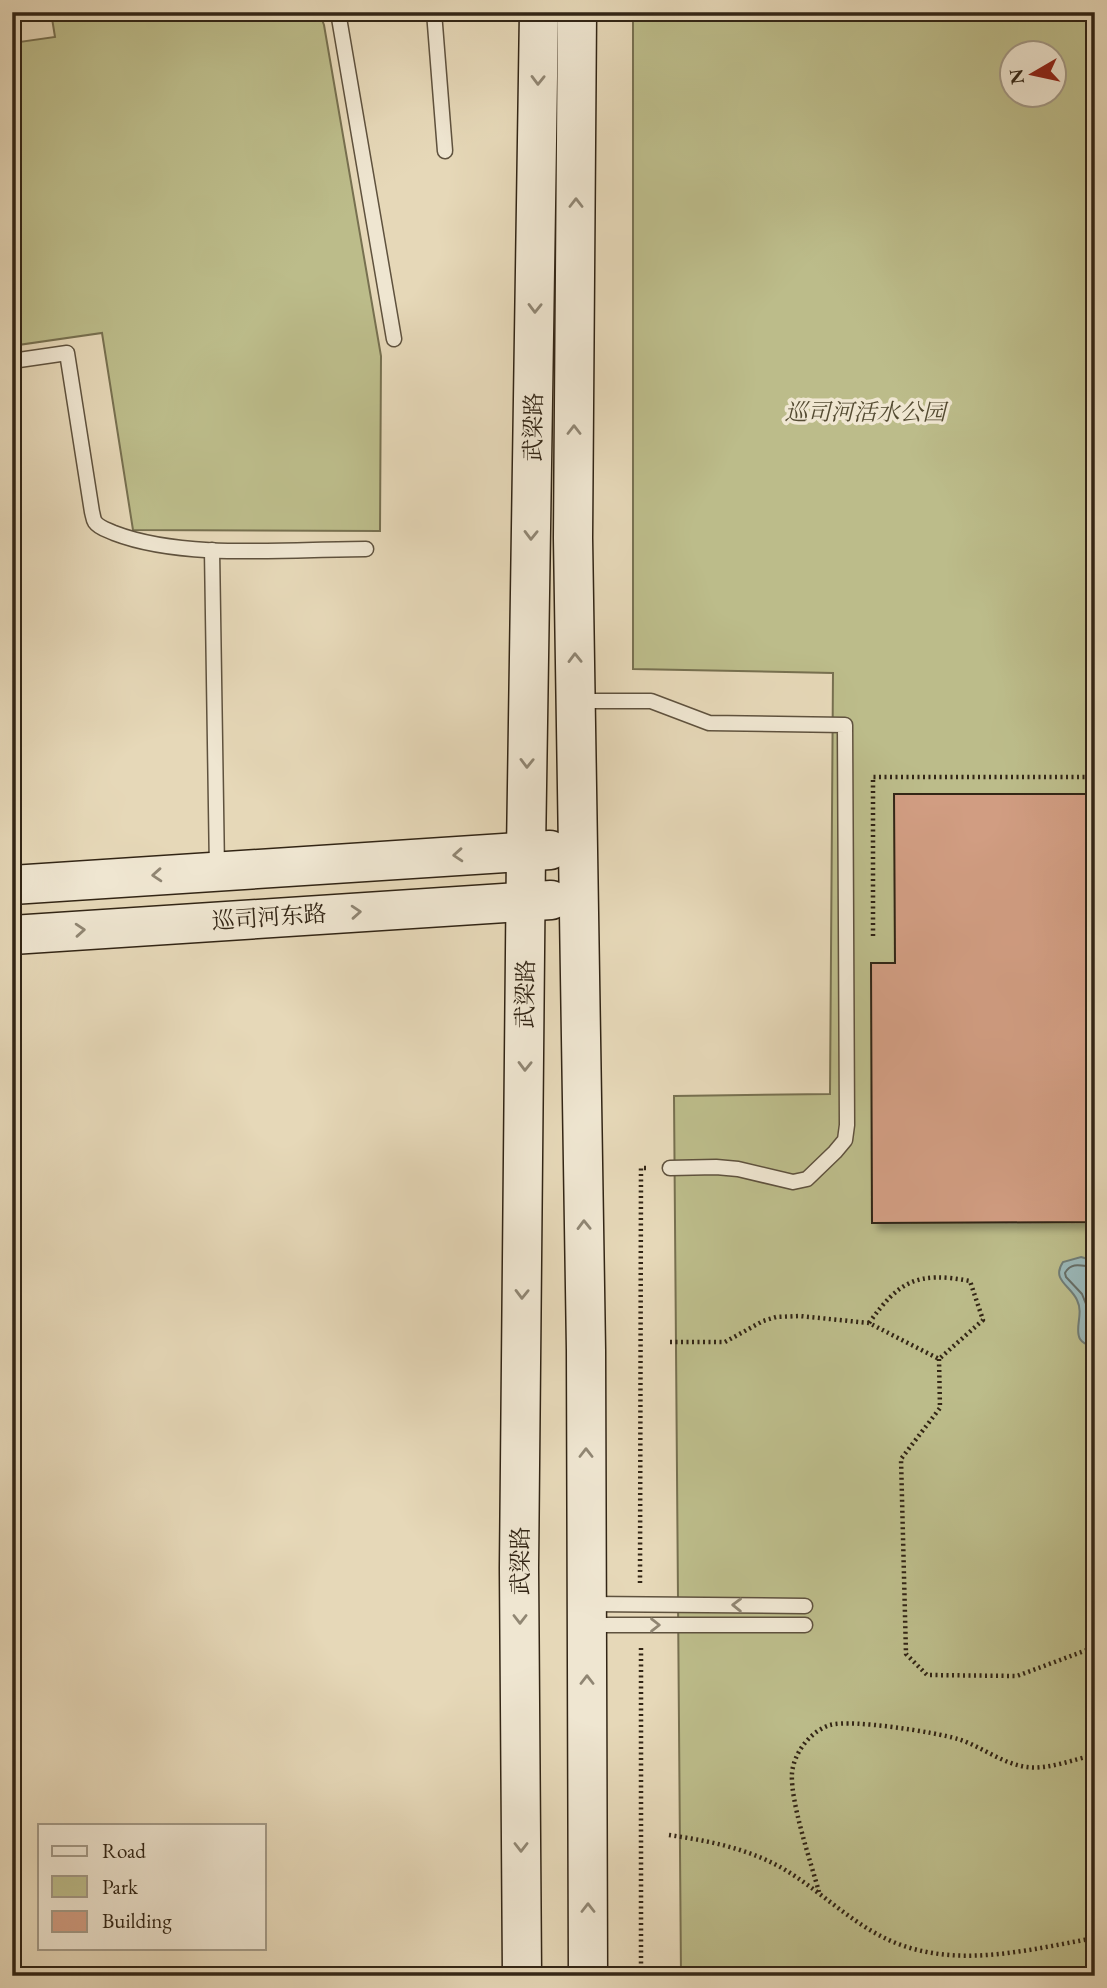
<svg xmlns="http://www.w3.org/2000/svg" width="1107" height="1988" font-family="'EB Garamond','Noto Serif SC',serif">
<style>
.green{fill:#bcbc8a;stroke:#777050;stroke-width:2;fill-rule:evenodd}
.water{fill:#9ab8b9;stroke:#707d77;stroke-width:2}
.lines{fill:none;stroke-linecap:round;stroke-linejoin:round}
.shore{stroke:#666e67;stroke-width:2}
.building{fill:#d19d82;stroke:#322515;stroke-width:2;filter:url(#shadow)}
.lane-casing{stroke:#5f523e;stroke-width:17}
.secondary-casing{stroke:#322515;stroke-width:41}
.path{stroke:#322515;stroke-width:4.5;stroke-dasharray:2 3.5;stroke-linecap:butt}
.lane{stroke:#efe6d1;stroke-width:14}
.secondary{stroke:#efe6d1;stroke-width:38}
.oneway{stroke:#908673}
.labels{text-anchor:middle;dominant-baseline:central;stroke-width:7;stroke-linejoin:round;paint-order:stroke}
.park-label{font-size:23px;font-style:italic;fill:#544b32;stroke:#efe6d1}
.street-label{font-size:23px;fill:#322515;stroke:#efe6d1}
</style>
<defs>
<filter id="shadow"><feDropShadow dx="6" dy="6" stdDeviation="3.5" flood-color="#0004"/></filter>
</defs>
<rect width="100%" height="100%" fill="#e6d8b8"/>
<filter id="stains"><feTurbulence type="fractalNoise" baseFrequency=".00286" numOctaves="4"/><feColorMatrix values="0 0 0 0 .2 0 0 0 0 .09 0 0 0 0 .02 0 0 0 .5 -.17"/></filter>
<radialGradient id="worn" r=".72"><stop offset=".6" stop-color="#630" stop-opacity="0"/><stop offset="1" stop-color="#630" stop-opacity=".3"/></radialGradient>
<g class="green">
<path d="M 51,12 L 319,12 L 324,25 L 381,356 L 380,531 L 133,530 L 102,333 L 18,345 L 12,307 L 12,43 L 55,37 Z"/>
<path d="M 633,12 L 1095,12 L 1095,1976 L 681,1976 L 674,1096 L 830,1094 L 833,673 L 633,669 ZM 1012,52 L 1054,52 L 1054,94 L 1012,94 Z"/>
</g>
<path class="water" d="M 1081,1257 L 1095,1261 L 1095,1348 C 1090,1346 1083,1344 1080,1339 C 1074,1329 1084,1314 1077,1300 C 1070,1285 1051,1280 1063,1262 Z"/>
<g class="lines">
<path class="shore" d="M 1095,1267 C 1084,1267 1072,1260 1065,1273 L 1066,1277 L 1082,1294 L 1086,1304 L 1088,1319 L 1086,1335 L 1095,1340"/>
</g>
<path class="building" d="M 894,794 L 1095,794 L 1095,1222 L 872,1223 L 871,963 L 895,963 Z"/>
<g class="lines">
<g class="lane-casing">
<g id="lane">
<path d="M 338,12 L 394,339"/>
<path d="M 434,12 L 445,151"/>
<path d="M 12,361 L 67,353 L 92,512 C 93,515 93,519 95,522 C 99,528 108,530 114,533 C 184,560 290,549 366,549"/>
<path d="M 212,550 L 217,870"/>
<path d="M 577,701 L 651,701 L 709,723 L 845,725 L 847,1125 L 845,1140 L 835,1152 L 807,1179 L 793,1182 L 738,1169 L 716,1167 L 670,1168"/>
<path d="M 590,1604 L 805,1606"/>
<path d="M 589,1625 L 805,1625"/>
</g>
</g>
<g class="secondary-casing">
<g id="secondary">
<path d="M 577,12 L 573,538 L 586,1350 L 588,1976"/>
<path d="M 12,885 L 550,850"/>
<path d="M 12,935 L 551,900"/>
<path d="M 522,1976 L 519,1568 L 526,851 L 539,12"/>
</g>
</g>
<g class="path">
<path d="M 873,936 L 873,777 L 1095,777"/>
<path d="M 869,1323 C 899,1281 917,1271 970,1281 L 983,1320 L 939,1359"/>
<path d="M 670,1342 L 725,1342 L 763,1321 L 776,1317 L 800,1316 L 869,1323 L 939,1359"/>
<path d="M 939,1359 L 940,1408 L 901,1459 L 906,1654 L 927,1675 L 1017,1676 L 1095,1647"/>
<path d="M 640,1583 L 641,1168 L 649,1168"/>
<path d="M 641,1648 L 641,1976"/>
<path d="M 669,1835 C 710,1841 751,1849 787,1871 C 826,1895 859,1931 904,1946 C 966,1967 1032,1949 1095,1938"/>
<path d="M 819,1892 C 811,1863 790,1801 792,1773 C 794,1752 811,1731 830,1725 C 853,1719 934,1732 958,1739 C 981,1746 1002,1764 1027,1767 C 1048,1770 1074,1759 1095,1755"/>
<path d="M 641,1975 L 670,1974"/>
</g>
<use href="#lane" class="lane"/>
<use href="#secondary" class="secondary"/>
</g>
<defs><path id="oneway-chevron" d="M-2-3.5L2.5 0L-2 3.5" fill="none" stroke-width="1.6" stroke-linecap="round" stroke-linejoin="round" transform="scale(1.75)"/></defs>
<g class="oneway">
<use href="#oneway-chevron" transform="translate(538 80) rotate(91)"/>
<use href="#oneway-chevron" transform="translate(576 203) rotate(-90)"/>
<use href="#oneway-chevron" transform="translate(535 308) rotate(91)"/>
<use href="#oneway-chevron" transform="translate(574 430) rotate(-90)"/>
<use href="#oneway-chevron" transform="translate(531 535) rotate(91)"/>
<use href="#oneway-chevron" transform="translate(575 658) rotate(-91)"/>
<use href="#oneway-chevron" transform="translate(527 763) rotate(91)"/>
<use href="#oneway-chevron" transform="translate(458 855) rotate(176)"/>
<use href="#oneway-chevron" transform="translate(157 875) rotate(176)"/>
<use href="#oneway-chevron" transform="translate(356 912) rotate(-4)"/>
<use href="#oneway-chevron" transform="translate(80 930) rotate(-4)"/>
<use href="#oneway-chevron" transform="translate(525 1066) rotate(91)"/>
<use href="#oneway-chevron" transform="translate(584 1225) rotate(-91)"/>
<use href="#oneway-chevron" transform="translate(522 1294) rotate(91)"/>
<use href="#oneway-chevron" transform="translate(586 1453) rotate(-90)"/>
<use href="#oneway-chevron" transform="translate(737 1605) rotate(-179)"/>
<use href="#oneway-chevron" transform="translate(520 1619) rotate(90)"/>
<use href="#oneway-chevron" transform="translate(655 1625)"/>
<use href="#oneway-chevron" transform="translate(587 1680) rotate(-90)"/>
<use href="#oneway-chevron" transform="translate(521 1847) rotate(90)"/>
<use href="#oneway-chevron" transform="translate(588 1908) rotate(-90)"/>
</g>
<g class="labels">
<g class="park-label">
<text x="865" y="412">巡司河活水公园</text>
</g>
<g class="street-label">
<text transform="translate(533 427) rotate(-89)">武梁路</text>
<text transform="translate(269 917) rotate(-4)">巡司河东路</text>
<text transform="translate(525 994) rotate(-89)">武梁路</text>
<text transform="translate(520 1561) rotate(-90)">武梁路</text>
</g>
</g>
<rect width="1107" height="1988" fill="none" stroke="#e6d8b8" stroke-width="42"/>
<rect x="14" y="14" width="1079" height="1960" fill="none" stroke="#322515" stroke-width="3.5"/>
<rect x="21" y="21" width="1065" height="1946" fill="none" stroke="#322515" stroke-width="2"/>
<rect x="38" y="1824" width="228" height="126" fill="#efe6d1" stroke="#a39986" stroke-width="2"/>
<rect x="52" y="1846" width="35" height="10" fill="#efe6d1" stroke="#a39986" stroke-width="2"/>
<text x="102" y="1858" font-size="21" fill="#322515">Road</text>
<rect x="52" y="1876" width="35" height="21" fill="#bcbc8a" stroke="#a39986" stroke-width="2"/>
<text x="102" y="1894" font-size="21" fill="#322515">Park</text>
<rect x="52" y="1911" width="35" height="21" fill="#d19d82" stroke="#a39986" stroke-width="2"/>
<text x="102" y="1928" font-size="21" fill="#322515">Building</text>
<g transform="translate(1033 74) rotate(261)"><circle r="33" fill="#efe6d1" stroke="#a39986" stroke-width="2"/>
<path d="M0-5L12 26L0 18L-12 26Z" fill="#8f2418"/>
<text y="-10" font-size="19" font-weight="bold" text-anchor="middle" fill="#322515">N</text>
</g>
<rect width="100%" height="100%" filter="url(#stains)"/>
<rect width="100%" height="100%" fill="url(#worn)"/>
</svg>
